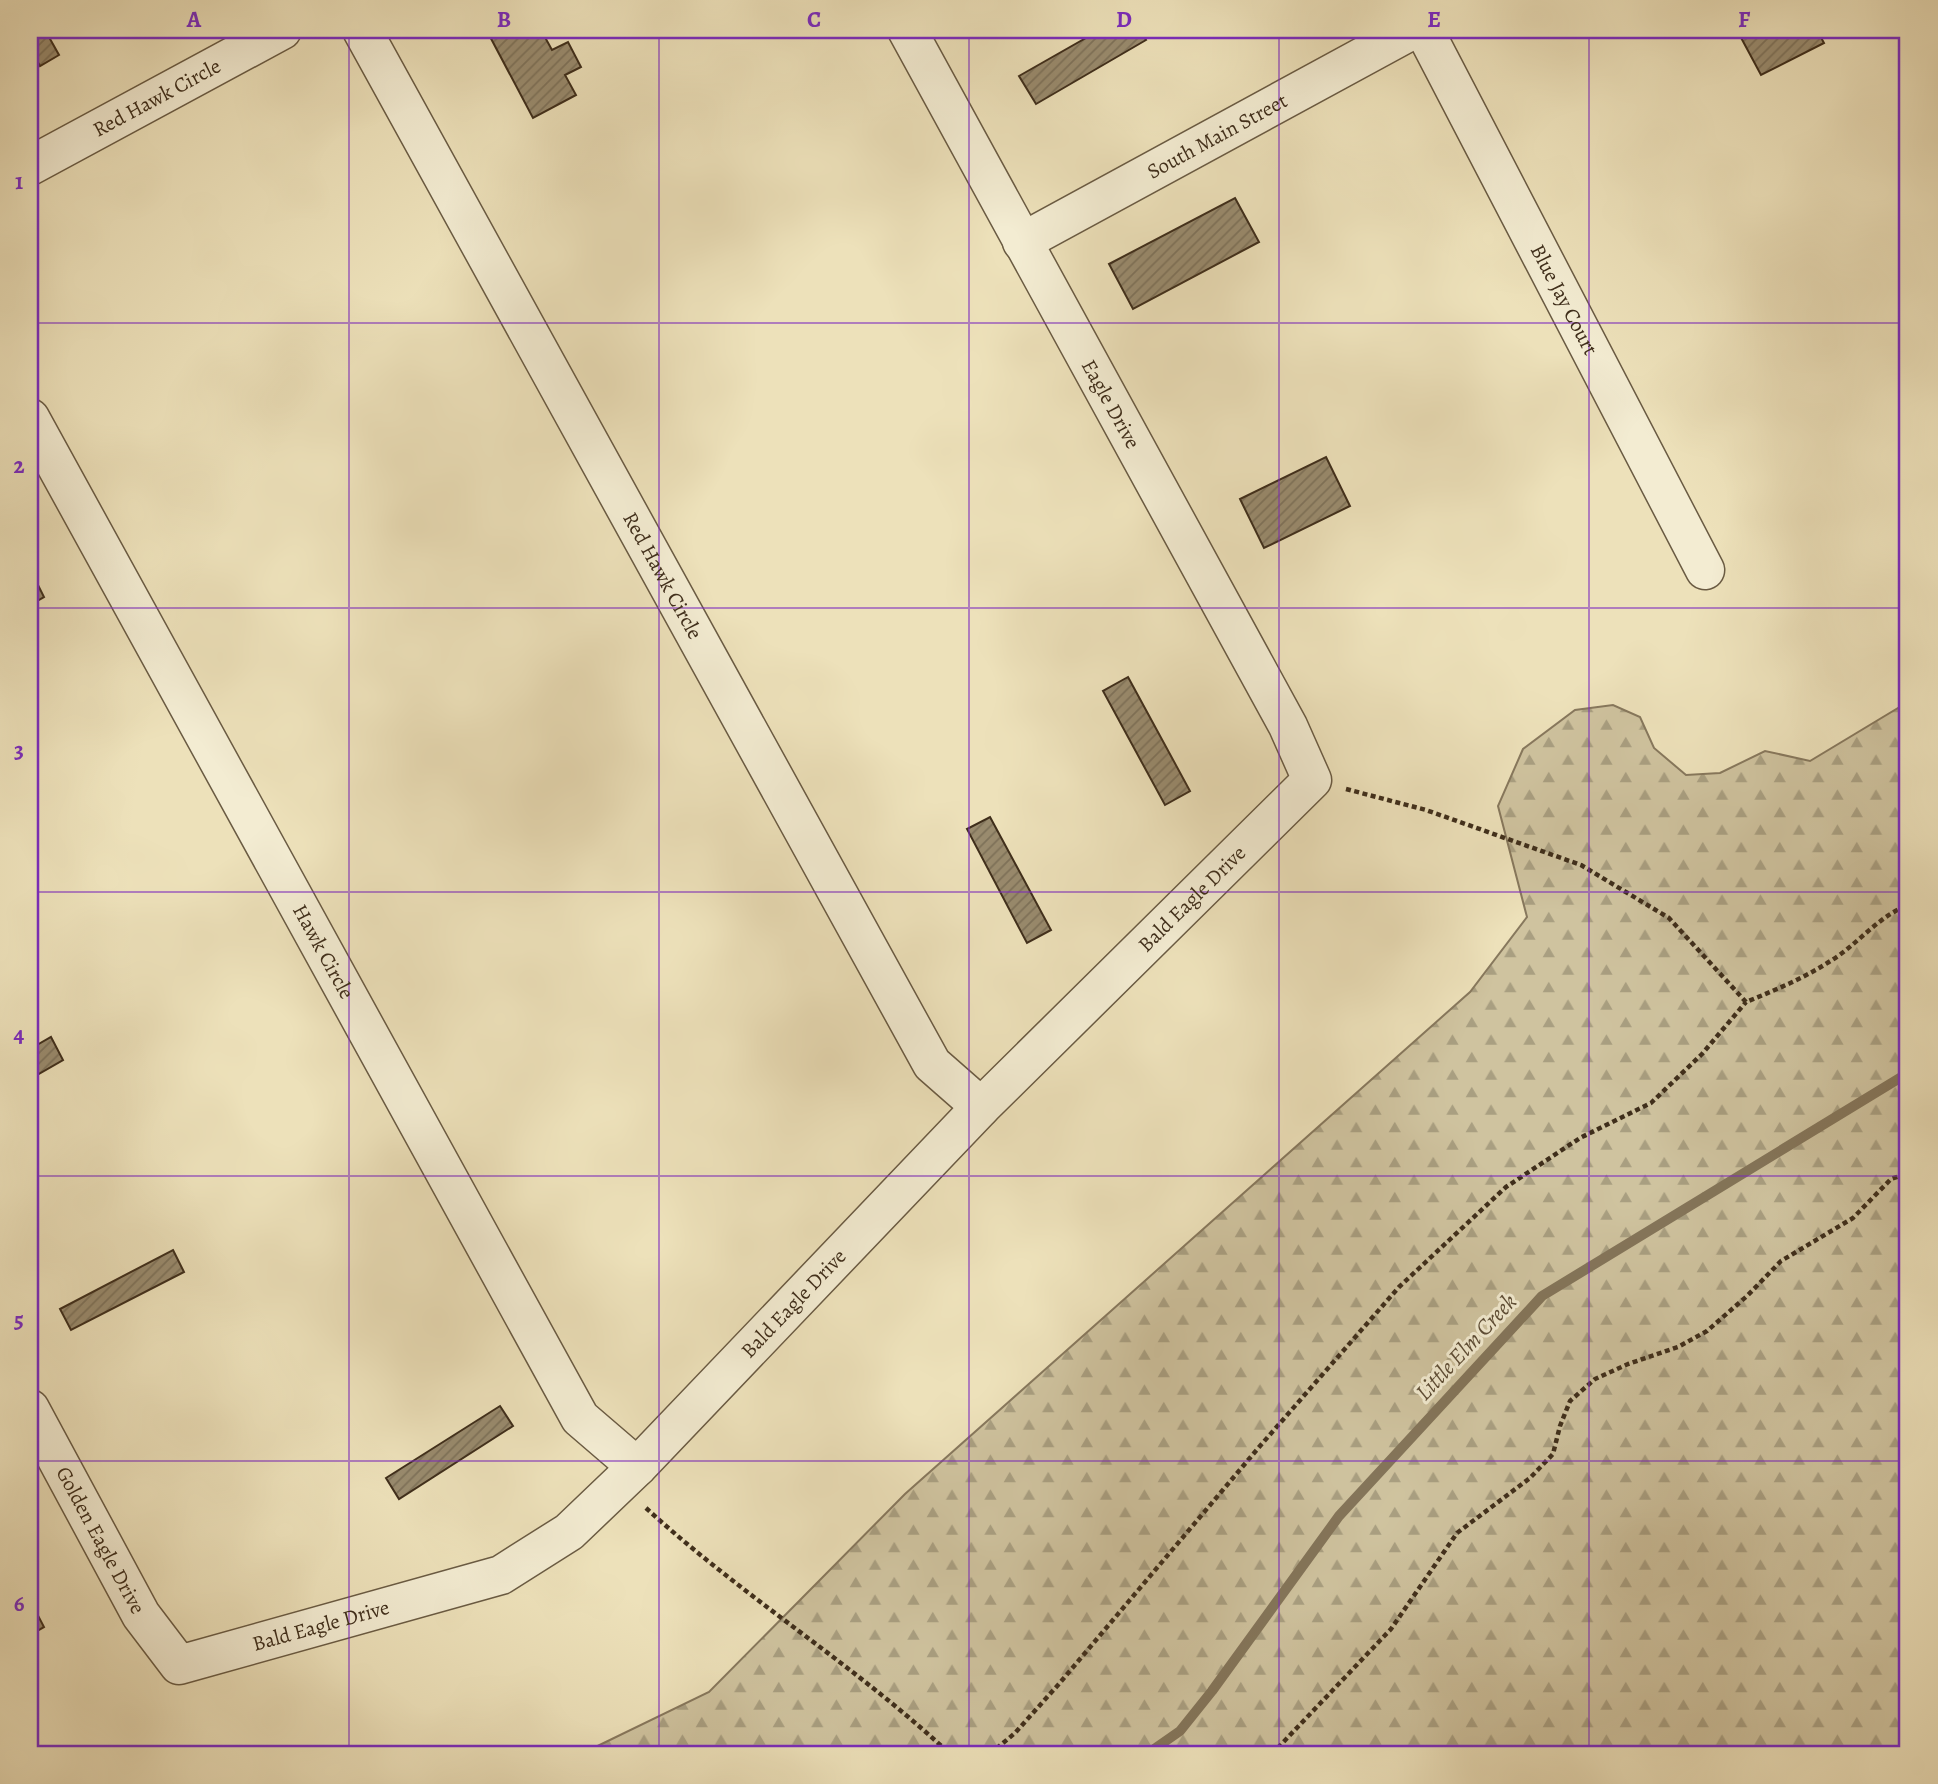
<svg xmlns="http://www.w3.org/2000/svg" width="1938" height="1784" font-family="Alegreya,serif">
<style>
.forest{fill:url(#forest-firs);stroke:#87785d;stroke-width:2}
.lines{fill:none;stroke-linecap:round;stroke-linejoin:round}
.stream{stroke:#84755a;stroke-width:10}
.building{fill:url(#building-hatch);stroke:#3f2e1b;stroke-width:2}
.minor-casing{stroke:#6a5b43;stroke-width:41}
.path{stroke:#3f2e1b;stroke-width:4.5;stroke-dasharray:5 3.5;stroke-linecap:butt}
.minor{stroke:#f3ecd2;stroke-width:38}
.grid{fill:none;stroke:#7b2cbf;stroke-width:2;stroke-opacity:0.55}
.labels{text-anchor:middle;dominant-baseline:central;stroke-width:6;stroke-linejoin:round;paint-order:stroke}
.street-label{font-size:21px;fill:#3f2e1b;stroke:#f3ecd2}
.water-label{font-size:23px;font-style:italic;fill:#5c4c35;stroke:#f3ecd2}
.neatline{fill:none;stroke:#7b2cbf;stroke-width:2.5}
.grid-label{font-size:23px;text-anchor:middle;font-weight:bold;fill:#7b2cbf}
</style>
<defs>
<pattern id="forest-firs" width="22" height="20" patternUnits="userSpaceOnUse" patternTransform="scale(1.75)"><rect width="22" height="20" fill="#cfc39f"/><path d="M5 1l3.5 6h-7zM16 11l3.5 6h-7z" fill="#a99f81"/></pattern>
<pattern id="building-hatch" width="6" height="6" patternUnits="userSpaceOnUse" patternTransform="scale(1.75)"><rect width="6" height="6" fill="#998b6e"/><path d="M-1 1l2-2M0 6l6-6M5 7l2-2" fill="none" stroke="#7e725a"/></pattern>
</defs>
<rect width="100%" height="100%" fill="#ede1ba"/>
<filter id="stains"><feTurbulence type="fractalNoise" baseFrequency=".00286" numOctaves="4"/><feColorMatrix values="0 0 0 0 .2 0 0 0 0 .09 0 0 0 0 .02 0 0 0 .5 -.17"/></filter>
<radialGradient id="worn" r=".72"><stop offset=".6" stop-color="#630" stop-opacity="0"/><stop offset="1" stop-color="#630" stop-opacity=".3"/></radialGradient>
<path class="forest" d="M 1908,702 L 1908,1754 L 581,1754 L 709,1692 L 905,1494 L 1470,992 L 1527,917 L 1498,806 L 1523,749 L 1575,710 L 1613,705 L 1640,717 L 1654,748 L 1686,775 L 1720,773 L 1765,751 L 1810,761 Z"/>
<g class="lines">
<path class="stream" d="M 1147,1754 L 1180,1731 L 1212,1691 L 1339,1516 L 1542,1296 L 1908,1073"/>
</g>
<g class="building">
<path d="M 30,30 L 45,30 L 59,55 L 40,66 L 30,48 Z"/>
<path d="M 490,30 L 541,30 L 552,50 L 568,42 L 581,67 L 565,75 L 576,95 L 533,118 L 487,31 Z"/>
<path d="M 1100,30 L 1140,30 L 1146,40 L 1036,104 L 1019,76 Z"/>
<path d="M 1741,30 L 1817,30 L 1824,43 L 1761,75 L 1738,32 Z"/>
<path d="M 1235,198 L 1259,242 L 1133,309 L 1109,264 Z"/>
<path d="M 1326,457 L 1350,506 L 1264,548 L 1240,499 Z"/>
<path d="M 30,569 L 44,597 L 30,605 Z"/>
<path d="M 1128,677 L 1190,791 L 1165,805 L 1103,691 Z"/>
<path d="M 990,817 L 1051,930 L 1027,943 L 967,829 Z"/>
<path d="M 51,1037 L 63,1060 L 30,1079 L 30,1049 Z"/>
<path d="M 173,1250 L 184,1272 L 71,1330 L 60,1309 Z"/>
<path d="M 500,1406 L 513,1426 L 399,1499 L 386,1478 Z"/>
<path d="M 32,1604 L 44,1627 L 30,1635 L 30,1605 Z"/>
</g>
<g class="lines">
<g class="minor-casing">
<g id="minor">
<path id="s1" d="M 362,30 L 932,1064 L 981,1107"/>
<path id="s2" d="M 1424,30 L 1705,570"/>
<path id="s3" d="M 30,166 L 282,30"/>
<path id="s4" d="M 1022,242 L 1412,30"/>
<path id="s5" d="M 30,418 L 580,1418 L 637,1467"/>
<path id="s6" d="M 30,1409 L 141,1615 L 179,1665 L 501,1575 L 569,1532 L 637,1467 L 981,1107 L 1312,780 L 1288,726 L 907,30"/>
</g>
</g>
<g class="path">
<path d="M 1346,789 L 1426,810 L 1581,865 L 1669,918 L 1746,1002 C 1778,989 1809,976 1838,956 C 1862,939 1880,916 1908,905"/>
<path d="M 646,1508 C 743,1597 855,1665 950,1754"/>
<path d="M 990,1754 L 1015,1733 L 1058,1685 L 1260,1446 L 1399,1287 L 1506,1187 L 1580,1138 L 1651,1103 L 1702,1054 L 1746,1002"/>
<path d="M 1272,1754 L 1391,1629 L 1457,1533 L 1530,1478 L 1553,1454 L 1560,1426 L 1570,1401 L 1595,1379 L 1628,1364 L 1678,1347 L 1707,1331 L 1747,1296 L 1781,1261 L 1853,1218 L 1891,1179 L 1908,1173"/>
</g>
<use href="#minor" class="minor"/>
</g>
<path class="grid" d="M 349,30 L 349,1754M 659,30 L 659,1754M 969,30 L 969,1754M 1279,30 L 1279,1754M 1589,30 L 1589,1754M 30,323 L 1908,323M 30,608 L 1908,608M 30,892 L 1908,892M 30,1176 L 1908,1176M 30,1461 L 1908,1461"/>
<g class="labels">
<g class="street-label">
<text stroke="none"><textPath href="#s3" startOffset="144">Red Hawk Circle</textPath></text>
<text stroke="none"><textPath href="#s4" startOffset="222">South Main Street</textPath></text>
<text stroke="none"><textPath href="#s2" startOffset="304">Blue Jay Court</textPath></text>
<text transform="translate(1111 404) rotate(61)">Eagle Drive</text>
<text stroke="none"><textPath href="#s1" startOffset="623">Red Hawk Circle</textPath></text>
<text stroke="none"><textPath href="#s6" startOffset="1600">Bald Eagle Drive</textPath></text>
<text stroke="none"><textPath href="#s5" startOffset="609">Hawk Circle</textPath></text>
<text stroke="none"><textPath href="#s6" startOffset="1032">Bald Eagle Drive</textPath></text>
<text stroke="none"><textPath href="#s6" startOffset="149">Golden Eagle Drive</textPath></text>
<text stroke="none"><textPath href="#s6" startOffset="444">Bald Eagle Drive</textPath></text>
</g>
<g class="water-label">
<text transform="translate(1466 1347) rotate(-47)">Little Elm Creek</text>
</g>
</g>
<rect width="1938" height="1784" fill="none" stroke="#ede1ba" stroke-width="77"/>
<rect x="38" y="38" width="1861" height="1708" class="neatline"/>
<g class="grid-label">
<text x="194" y="27">A</text>
<text x="504" y="27">B</text>
<text x="814" y="27">C</text>
<text x="1124" y="27">D</text>
<text x="1434" y="27">E</text>
<text x="1744" y="27">F</text>
<text x="19" y="189">1</text>
<text x="19" y="473">2</text>
<text x="19" y="758">3</text>
<text x="19" y="1042">4</text>
<text x="19" y="1327">5</text>
<text x="19" y="1611">6</text>
</g>
<rect width="100%" height="100%" filter="url(#stains)"/>
<rect width="100%" height="100%" fill="url(#worn)"/>
</svg>
